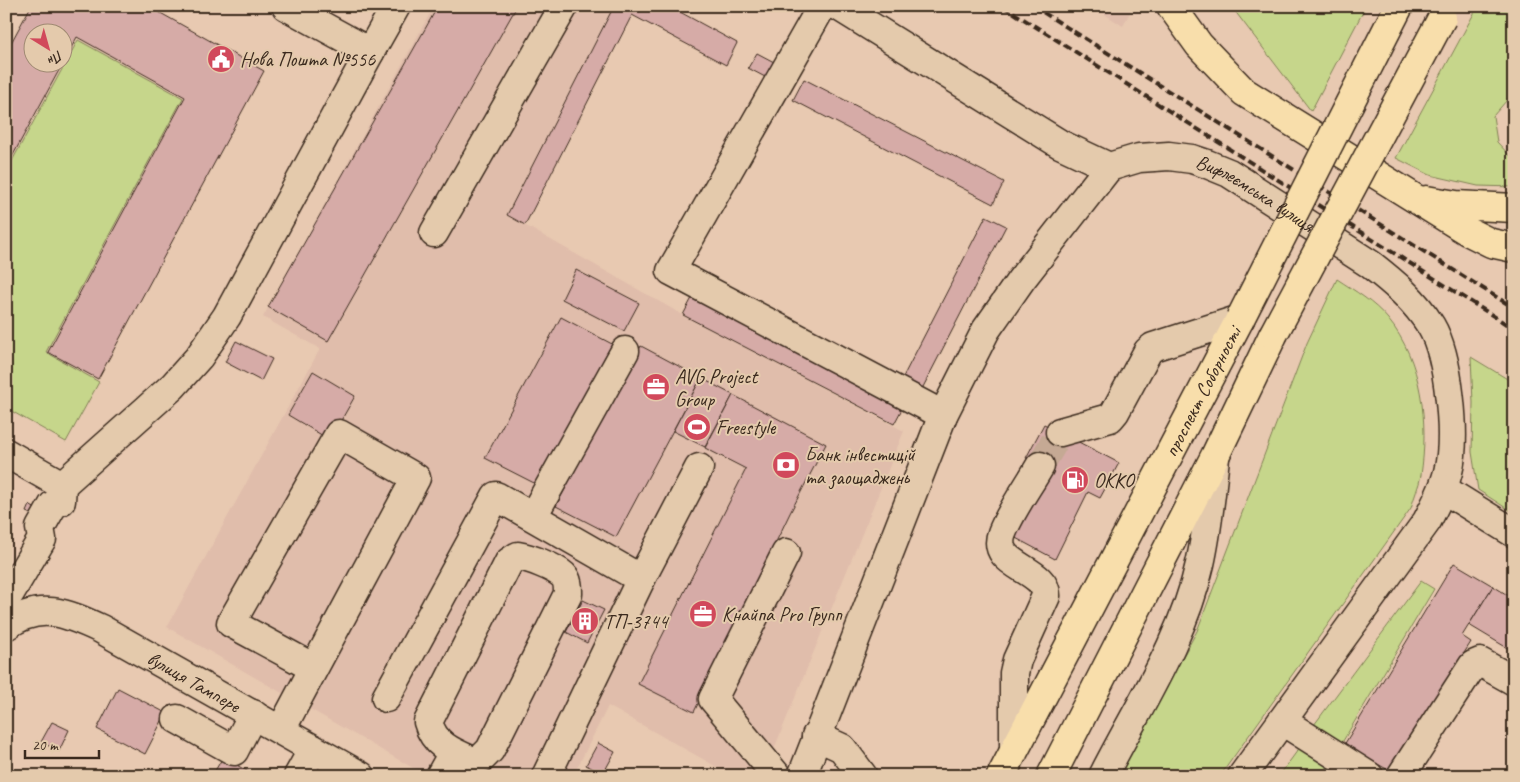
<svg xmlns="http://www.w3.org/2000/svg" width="1520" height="782" font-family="Caveat,sans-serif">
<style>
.built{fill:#e0bdab}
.green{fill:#c6d68b;stroke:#808054}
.building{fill:#d6aba7;stroke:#3b2a1e;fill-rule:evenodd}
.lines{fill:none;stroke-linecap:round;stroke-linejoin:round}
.minor-tunnel{stroke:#c5a994;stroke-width:28;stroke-dasharray:28 14;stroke-linecap:butt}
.minor-casing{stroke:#3b2a1e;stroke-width:31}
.major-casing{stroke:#3b2a1e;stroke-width:31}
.highway-casing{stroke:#3b2a1e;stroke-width:31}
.minor{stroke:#e4caac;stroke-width:28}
.major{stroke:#f8deab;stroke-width:28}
.highway{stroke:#f8deab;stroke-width:28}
.rail{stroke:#3b2a1e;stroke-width:4;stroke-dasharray:8 4;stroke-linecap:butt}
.highway-bridge-casing{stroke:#3b2a1e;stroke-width:31;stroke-linecap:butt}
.highway-bridge{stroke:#f8deab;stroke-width:28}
.labels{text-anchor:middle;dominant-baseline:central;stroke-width:4;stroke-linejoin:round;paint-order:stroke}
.poi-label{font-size:20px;fill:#3b2a1e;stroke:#e4caac;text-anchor:start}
.street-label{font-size:20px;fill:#3b2a1e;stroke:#e4caac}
</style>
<rect width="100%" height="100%" fill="#e8c9b1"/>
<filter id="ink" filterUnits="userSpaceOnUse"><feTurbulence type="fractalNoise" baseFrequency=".02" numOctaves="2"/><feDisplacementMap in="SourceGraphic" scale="10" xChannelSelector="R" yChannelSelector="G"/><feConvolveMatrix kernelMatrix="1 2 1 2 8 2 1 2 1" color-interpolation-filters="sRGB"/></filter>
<g filter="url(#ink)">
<g class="built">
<path d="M 434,6 L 614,6 L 507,215 L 683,315 L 904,431 L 763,776 L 733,776 L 608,706 L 573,776 L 427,776 L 167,627 L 320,349 L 263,317 Z"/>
<path d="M 1092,6 L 1133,6 L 1123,26 Z"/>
</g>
<g class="green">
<path d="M 1231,6 L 1366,6 L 1311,111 Z"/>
<path d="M 1478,6 L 1514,6 L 1514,92 L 1493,116 L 1497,142 L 1514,160 L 1514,187 L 1478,186 L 1430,175 L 1396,158 Z"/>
<path d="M 78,40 L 183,98 L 46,352 L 99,382 L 66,442 L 6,408 L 6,172 Z"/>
<path d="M 1337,279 C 1355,291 1374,302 1388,319 C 1422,360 1429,423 1421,475 C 1419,486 1414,497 1411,508 L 1220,776 L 1117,776 L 1197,631 L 1307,343 Z"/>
<path d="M 1471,357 L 1514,383 L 1514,513 L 1478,490 L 1472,452 L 1473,403 Z"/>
<path d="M 1421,581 L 1434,589 L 1340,746 L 1311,729 Z"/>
<path d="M 1303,743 L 1358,776 L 1279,776 Z"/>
</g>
<g class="building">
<path d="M 31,6 L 148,6 L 264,71 L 98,379 L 48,352 L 185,97 L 77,37 L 6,168 L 6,52 ZM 32,32 L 62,32 L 62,62 L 32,62 Z"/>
<path d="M 438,6 L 517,6 L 328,341 L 268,307 Z"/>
<path d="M 614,6 L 669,6 L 737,43 L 726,65 L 632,15 L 525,225 L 507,215 Z"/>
<path d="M 757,53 L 774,62 L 765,77 L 748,68 Z"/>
<path d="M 804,79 L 1004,182 L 993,204 L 793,100 Z"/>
<path d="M 986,216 L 1006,226 L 922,389 L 902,379 Z"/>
<path d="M 576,270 L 639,303 L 624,331 L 562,299 Z"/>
<path d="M 692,298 L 903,407 L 894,424 L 683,315 Z"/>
<path d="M 561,317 L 612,344 L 536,484 L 485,458 Z"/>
<path d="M 236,341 L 272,359 L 261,381 L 225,362 Z"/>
<path d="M 641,346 L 701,378 L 616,537 L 556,506 Z"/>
<path d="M 313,371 L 355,396 L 330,440 L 288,415 Z"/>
<path d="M 701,378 L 733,395 L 705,447 L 673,431 Z"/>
<path d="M 733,395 L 826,444 L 790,513 L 694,712 L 638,684 L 746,469 L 705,448 Z"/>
<path d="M 1044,424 L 1119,463 L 1100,498 L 1088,492 L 1055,559 L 1010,535 L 1045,469 L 1026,458 Z"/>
<path d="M 29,505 L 36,509 L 33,515 L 26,512 Z"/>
<path d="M 1454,563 L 1493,586 L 1462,636 L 1471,642 L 1390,771 L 1344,745 Z"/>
<path d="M 1493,586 L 1514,599 L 1514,652 L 1469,625 Z"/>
<path d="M 583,600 L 604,610 L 587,643 L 566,632 Z"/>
<path d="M 118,688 L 166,713 L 145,754 L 97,729 Z"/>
<path d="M 52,722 L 69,730 L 59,751 L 41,742 Z"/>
<path d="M 598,743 L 615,752 L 603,774 L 586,765 Z"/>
<path d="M 223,757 L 252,774 L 251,776 L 212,776 Z"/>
</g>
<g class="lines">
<path class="minor-tunnel" d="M 1040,466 L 1060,432"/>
<g class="minor-casing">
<g id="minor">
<path d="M 822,6 L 671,271 L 943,415"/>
<path id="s1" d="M 838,6 L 1060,144 L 1109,167 L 1139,158 L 1169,156 L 1192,159 L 1207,164 L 1229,173 L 1370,264 C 1393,282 1415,300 1431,326 C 1449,356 1457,438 1448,472 C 1444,489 1435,505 1427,521 L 1242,776"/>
<path d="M 370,52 L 396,6"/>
<path d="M 434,233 L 564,6"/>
<path d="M 1060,432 L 1110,418 L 1115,412 L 1148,351 L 1153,347 L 1240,319"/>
<path d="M 6,453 L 62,485"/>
<path d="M 62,485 L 173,386 L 199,357 L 227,316 L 370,52 L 286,6"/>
<path d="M 1443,489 L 1514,533"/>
<path d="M 533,516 L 625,351"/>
<path d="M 518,556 C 530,558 554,567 563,575 C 568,580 568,587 568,594 L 490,750 L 482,758 L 473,761 C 452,752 434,745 428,722 L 509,562 Z"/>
<path d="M 10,593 L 42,539 L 40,528 L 53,505 L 61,501 L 62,485"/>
<path id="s2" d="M 6,626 C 39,601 67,613 101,629 L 361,776"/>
<path d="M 386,698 L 496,496 L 641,579"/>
<path d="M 177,719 L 234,751 L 253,714"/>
<path d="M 1282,721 L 1369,776"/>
<path d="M 281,730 L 314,668 L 416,478 L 339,434 L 231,623 L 314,668"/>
<path d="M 816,736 L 842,748 L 863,776"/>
<path d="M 1014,748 L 1014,673 L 1017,660 L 1046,596 C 1047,567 989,567 1002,533 C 1011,510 1028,487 1040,466"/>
<path d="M 298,776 L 313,749"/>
<path d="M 440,776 L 453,753"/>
<path d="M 546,776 L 641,579 L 699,468"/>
<path d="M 777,776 L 713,699 L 786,553"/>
<path d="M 802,776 L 943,415 L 986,330 L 1021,280 L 1109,167"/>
<path d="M 1103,776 C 1138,707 1183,640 1200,564 C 1208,529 1211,493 1215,458"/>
<path d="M 1401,776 L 1473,665 L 1480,662 L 1514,681"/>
</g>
</g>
<g class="major-casing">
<g id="major">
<path d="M 1171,6 L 1199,45 L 1244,92 L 1469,232 L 1491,243 L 1514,248"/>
<path d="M 1426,200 L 1456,205 L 1514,208"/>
</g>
</g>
<g class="highway-casing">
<g id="highway">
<path id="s3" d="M 1001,776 L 1240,319"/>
<path d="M 1051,776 L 1215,456 L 1273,335"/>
</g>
</g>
<use href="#minor" class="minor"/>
<use href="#major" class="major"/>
<use href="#highway" class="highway"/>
<g class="rail">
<path d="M 1003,6 L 1514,329"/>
<path d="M 1033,6 L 1514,308"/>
</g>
<g class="highway-bridge-casing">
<g id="highway-bridge">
<path d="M 1240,319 L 1399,6"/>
<path d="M 1273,335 L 1442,18"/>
</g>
</g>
<use href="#highway-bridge" class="highway-bridge"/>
</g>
</g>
<defs>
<g id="civic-disc" transform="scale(1.4375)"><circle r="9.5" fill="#d1495b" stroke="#e4caac"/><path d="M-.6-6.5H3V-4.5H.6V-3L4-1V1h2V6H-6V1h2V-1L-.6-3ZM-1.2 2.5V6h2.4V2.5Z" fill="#fff"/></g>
<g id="office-disc" transform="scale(1.4375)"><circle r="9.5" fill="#d1495b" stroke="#e4caac"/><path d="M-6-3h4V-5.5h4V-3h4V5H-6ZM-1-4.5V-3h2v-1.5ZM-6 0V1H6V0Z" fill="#fff"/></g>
<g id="stadium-disc" transform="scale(1.4375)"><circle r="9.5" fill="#d1495b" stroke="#e4caac"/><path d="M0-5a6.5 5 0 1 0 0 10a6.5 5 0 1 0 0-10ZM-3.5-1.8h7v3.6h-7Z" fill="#fff"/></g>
<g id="bank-disc" transform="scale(1.4375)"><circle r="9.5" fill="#d1495b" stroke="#e4caac"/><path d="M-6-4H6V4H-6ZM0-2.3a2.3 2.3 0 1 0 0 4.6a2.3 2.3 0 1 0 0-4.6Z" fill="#fff"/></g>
<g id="fuel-disc" transform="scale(1.4375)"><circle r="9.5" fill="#d1495b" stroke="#e4caac"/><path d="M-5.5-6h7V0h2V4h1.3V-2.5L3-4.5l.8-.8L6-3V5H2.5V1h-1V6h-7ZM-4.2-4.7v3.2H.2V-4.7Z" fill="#fff"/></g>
<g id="building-disc" transform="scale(1.4375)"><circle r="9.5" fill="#d1495b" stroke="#e4caac"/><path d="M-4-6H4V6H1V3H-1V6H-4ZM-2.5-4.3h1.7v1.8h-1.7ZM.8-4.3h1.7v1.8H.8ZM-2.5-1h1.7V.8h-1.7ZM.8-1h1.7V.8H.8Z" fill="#fff"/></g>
</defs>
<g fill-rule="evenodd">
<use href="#civic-disc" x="221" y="59"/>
<use href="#office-disc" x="656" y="387"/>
<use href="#stadium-disc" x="697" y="427"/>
<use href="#bank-disc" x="786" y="465"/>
<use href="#fuel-disc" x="1075" y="480"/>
<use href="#office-disc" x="703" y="614"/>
<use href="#building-disc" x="585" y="621"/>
</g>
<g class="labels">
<g class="poi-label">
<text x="240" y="59">Нова Пошта №556</text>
<text x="675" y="376">AVG Project<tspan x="675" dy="23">Group</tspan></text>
<text x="716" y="427">Freestyle</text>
<text x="805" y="454">Банк інвестицій<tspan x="805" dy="23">та заощаджень</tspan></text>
<text x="1094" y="480">ОККО</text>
<text x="722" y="614">Кнайпа Pro Групп</text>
<text x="604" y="621">ТП-3744</text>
</g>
<g class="street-label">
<text stroke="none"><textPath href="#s1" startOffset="472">Вифлеємська вулиця</textPath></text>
<text stroke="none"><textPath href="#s3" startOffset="434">проспект Соборності</textPath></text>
<text stroke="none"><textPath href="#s2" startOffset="208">вулиця Тампере</textPath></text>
</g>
</g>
<rect width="1520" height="782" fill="none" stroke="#e4caac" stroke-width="25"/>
<rect x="12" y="12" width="1495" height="757" fill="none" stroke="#3b2a1e" stroke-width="2" filter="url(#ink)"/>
<g transform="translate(48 48) rotate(143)"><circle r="24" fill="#e4caac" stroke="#a08a73"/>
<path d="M0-4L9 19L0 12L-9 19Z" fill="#d1495b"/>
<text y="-8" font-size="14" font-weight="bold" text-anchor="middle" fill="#3b2a1e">Пн</text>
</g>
<path d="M25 750v8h74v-8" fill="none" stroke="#3b2a1e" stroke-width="2.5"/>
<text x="32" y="750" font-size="15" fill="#3b2a1e" stroke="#e4caac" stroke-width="4" paint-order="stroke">20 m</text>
</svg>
